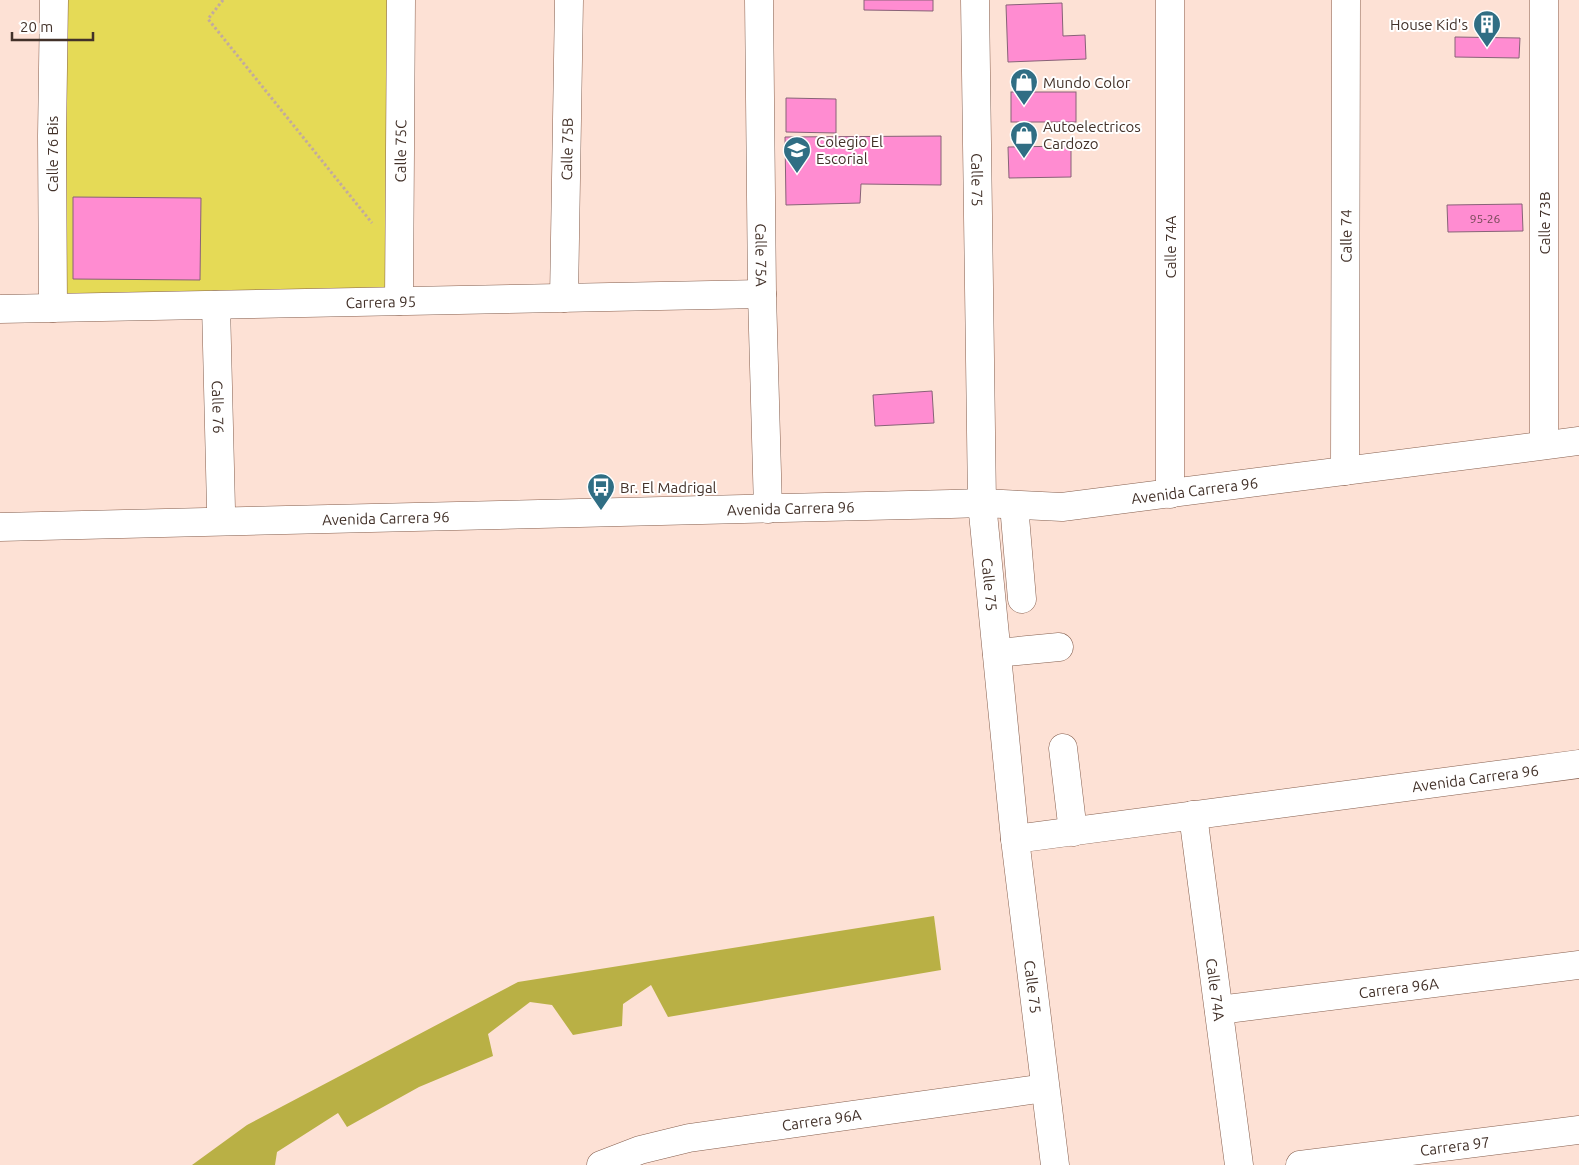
<svg xmlns="http://www.w3.org/2000/svg" width="1579" height="1165" font-family="Ubuntu,sans-serif">
<style>
.green{fill:#e5da56}
.forest{fill:#b9b045}
.building{fill:#ff8cd1;stroke:#886277}
.lines{fill:none;stroke-linecap:round;stroke-linejoin:round}
.minor-casing{stroke:#865f4e;stroke-width:29}
.major-casing{stroke:#865f4e;stroke-width:29}
.path{stroke:#c2aa9f;stroke-width:3;stroke-dasharray:2.5 2.5;stroke-linecap:butt}
.minor{stroke:#fff;stroke-width:28}
.major{stroke:#fff;stroke-width:28}
.labels{text-anchor:middle;dominant-baseline:central;stroke-width:4;stroke-linejoin:round;paint-order:stroke}
.number-label{font-size:12px;fill:#714853}
.poi-label{font-size:15px;fill:#423129;stroke:#fff;text-anchor:start}
.street-label{font-size:15px;fill:#423129;stroke:#fff}
</style>
<rect width="100%" height="100%" fill="#fde1d5"/>
<path class="green" d="M 54,0 L 401,0 L 399,301 L 53,308 Z"/>
<path class="forest" d="M 934,916 L 941,970 L 668,1017 L 651,985 L 623,1004 L 622,1026 L 573,1035 L 552,1005 L 530,1002 L 488,1034 L 493,1056 L 419,1087 L 347,1127 L 338,1113 L 277,1152 L 275,1165 L 192,1165 L 247,1125 L 518,982 Z"/>
<g class="building">
<path d="M 864,0 L 933,0 L 933,11 L 864,10 Z"/>
<path d="M 1062,3 L 1063,36 L 1085,35 L 1086,59 L 1008,62 L 1006,5 Z"/>
<path d="M 1455,37 L 1520,38 L 1519,58 L 1455,57 Z"/>
<rect x="1011" y="92" width="65" height="30"/>
<path d="M 786,98 L 836,99 L 836,133 L 786,132 Z"/>
<path d="M 941,136 L 941,185 L 861,184 L 860,203 L 786,205 L 785,137 Z"/>
<path d="M 1071,146 L 1071,177 L 1009,178 L 1008,147 Z"/>
<path d="M 73,197 L 201,198 L 200,280 L 73,279 Z"/>
<path d="M 1522,204 L 1523,231 L 1448,232 L 1447,205 Z"/>
<path d="M 932,391 L 934,423 L 875,426 L 873,395 Z"/>
</g>
<g class="lines">
<g class="minor-casing">
<g id="minor">
<path id="s1" d="M 759,0 L 762,294 L 768,509"/>
<path d="M 1544,0 L 1544,445"/>
<path id="s2" d="M 564,298 L 569,0"/>
<path id="s3" d="M 399,301 L 401,0"/>
<path id="s4" d="M 216,305 L 221,509"/>
<path d="M 53,308 L 52,136 L 54,0"/>
<path id="s5" d="M 0,309 L 762,294"/>
<path id="s6" d="M 1345,471 L 1346,0"/>
<path d="M 1170,494 L 1170,0"/>
<path d="M 1014,505 L 1022,599"/>
<path d="M 997,653 L 1059,647"/>
<path d="M 1063,748 L 1073,832"/>
<path id="s7" d="M 1193,815 L 1239,1165"/>
<path id="s8" d="M 1015,839 L 1055,1165"/>
<path id="s9" d="M 1219,1010 L 1579,965"/>
<path id="s10" d="M 601,1165 L 640,1150 L 689,1138 L 1045,1088"/>
<path id="s11" d="M 1300,1165 L 1579,1130"/>
</g>
</g>
<g class="major-casing">
<g id="major">
<path id="s12" d="M 975,0 L 982,503 L 1015,839 L 1579,764"/>
<path id="s13" d="M 0,527 L 951,504 L 982,503 L 1062,507 L 1579,441"/>
</g>
</g>
<path class="path" d="M 223,0 L 208,19 L 372,223"/>
<use href="#minor" class="minor"/>
<use href="#major" class="major"/>
</g>
<defs>
<g id="building-pin" transform="scale(1.4375)"><path d="M0 17L-7.5 6A9.5 9.5 0 1 1 7.5 6Z" fill="#306e84" stroke="#fff"/><path d="M-4-6H4V6H1V3H-1V6H-4ZM-2.5-4.3h1.7v1.8h-1.7ZM.8-4.3h1.7v1.8H.8ZM-2.5-1h1.7V.8h-1.7ZM.8-1h1.7V.8H.8Z" fill="#fff"/></g>
<g id="shop-pin" transform="scale(1.4375)"><path d="M0 17L-7.5 6A9.5 9.5 0 1 1 7.5 6Z" fill="#306e84" stroke="#fff"/><path d="M-5-2.5h2.3a2.7 3.5 0 0 1 5.4 0H5L5.5 6h-11ZM-1.5-2.5h3a1.5 2.3 0 0 0-3 0Z" fill="#fff"/></g>
<g id="school-pin" transform="scale(1.4375)"><path d="M0 17L-7.5 6A9.5 9.5 0 1 1 7.5 6Z" fill="#306e84" stroke="#fff"/><path d="M0-5L7-2L0 1L-7-2ZM-4 1L0 2.5L4 1V4Q0 6-4 4Z" fill="#fff"/></g>
<g id="bus-pin" transform="scale(1.4375)"><path d="M0 17L-7.5 6A9.5 9.5 0 1 1 7.5 6Z" fill="#306e84" stroke="#fff"/><path d="M-5-6H5V4H4V6H2V4H-2V6H-4V4H-5ZM-3.5-4V0h7V-4ZM-3.5 1.2v1.5H-2V1.2ZM2 1.2v1.5H3.5V1.2Z" fill="#fff"/></g>
</defs>
<g fill-rule="evenodd">
<use href="#building-pin" x="1487" y="24"/>
<use href="#shop-pin" x="1024" y="82"/>
<use href="#shop-pin" x="1024" y="135"/>
<use href="#school-pin" x="797" y="150"/>
<use href="#bus-pin" x="601" y="487"/>
</g>
<g class="labels">
<g class="number-label">
<text x="1485" y="218">95-26</text>
</g>
<g class="poi-label">
<text x="1468" y="24" text-anchor="end">House Kid's</text>
<text x="1043" y="82">Mundo Color</text>
<text x="1043" y="126">Autoelectricos<tspan x="1043" dy="17">Cardozo</tspan></text>
<text x="816" y="141">Colegio El<tspan x="816" dy="17">Escorial</tspan></text>
<text x="620" y="487">Br. El Madrigal</text>
</g>
<g class="street-label">
<text stroke="none"><textPath href="#s2" startOffset="149">Calle 75B</textPath></text>
<text stroke="none"><textPath href="#s3" startOffset="150">Calle 75C</textPath></text>
<text transform="translate(52 154) rotate(-90)">Calle 76 Bis</text>
<text stroke="none"><textPath href="#s12" startOffset="180">Calle 75</textPath></text>
<text transform="translate(1544 223) rotate(-90)">Calle 73B</text>
<text stroke="none"><textPath href="#s6" startOffset="235">Calle 74</textPath></text>
<text transform="translate(1170 247) rotate(-90)">Calle 74A</text>
<text stroke="none"><textPath href="#s1" startOffset="255">Calle 75A</textPath></text>
<text stroke="none"><textPath href="#s5" startOffset="381">Carrera 95</textPath></text>
<text stroke="none"><textPath href="#s4" startOffset="102">Calle 76</textPath></text>
<text stroke="none"><textPath href="#s13" startOffset="1196">Avenida Carrera 96</textPath></text>
<text stroke="none"><textPath href="#s13" startOffset="791">Avenida Carrera 96</textPath></text>
<text stroke="none"><textPath href="#s13" startOffset="386">Avenida Carrera 96</textPath></text>
<text stroke="none"><textPath href="#s12" startOffset="585">Calle 75</textPath></text>
<text stroke="none"><textPath href="#s12" startOffset="1305">Avenida Carrera 96</textPath></text>
<text stroke="none"><textPath href="#s8" startOffset="149">Calle 75</textPath></text>
<text stroke="none"><textPath href="#s9" startOffset="181">Carrera 96A</textPath></text>
<text stroke="none"><textPath href="#s7" startOffset="176">Calle 74A</textPath></text>
<text stroke="none"><textPath href="#s10" startOffset="226">Carrera 96A</textPath></text>
<text stroke="none"><textPath href="#s11" startOffset="156">Carrera 97</textPath></text>
</g>
</g>
<path d="M12 32v8h81v-8" fill="none" stroke="#423129" stroke-width="2.5"/>
<text x="20" y="32" font-size="15" fill="#423129" stroke="#ffffff" stroke-width="4" paint-order="stroke">20 m</text>
</svg>
